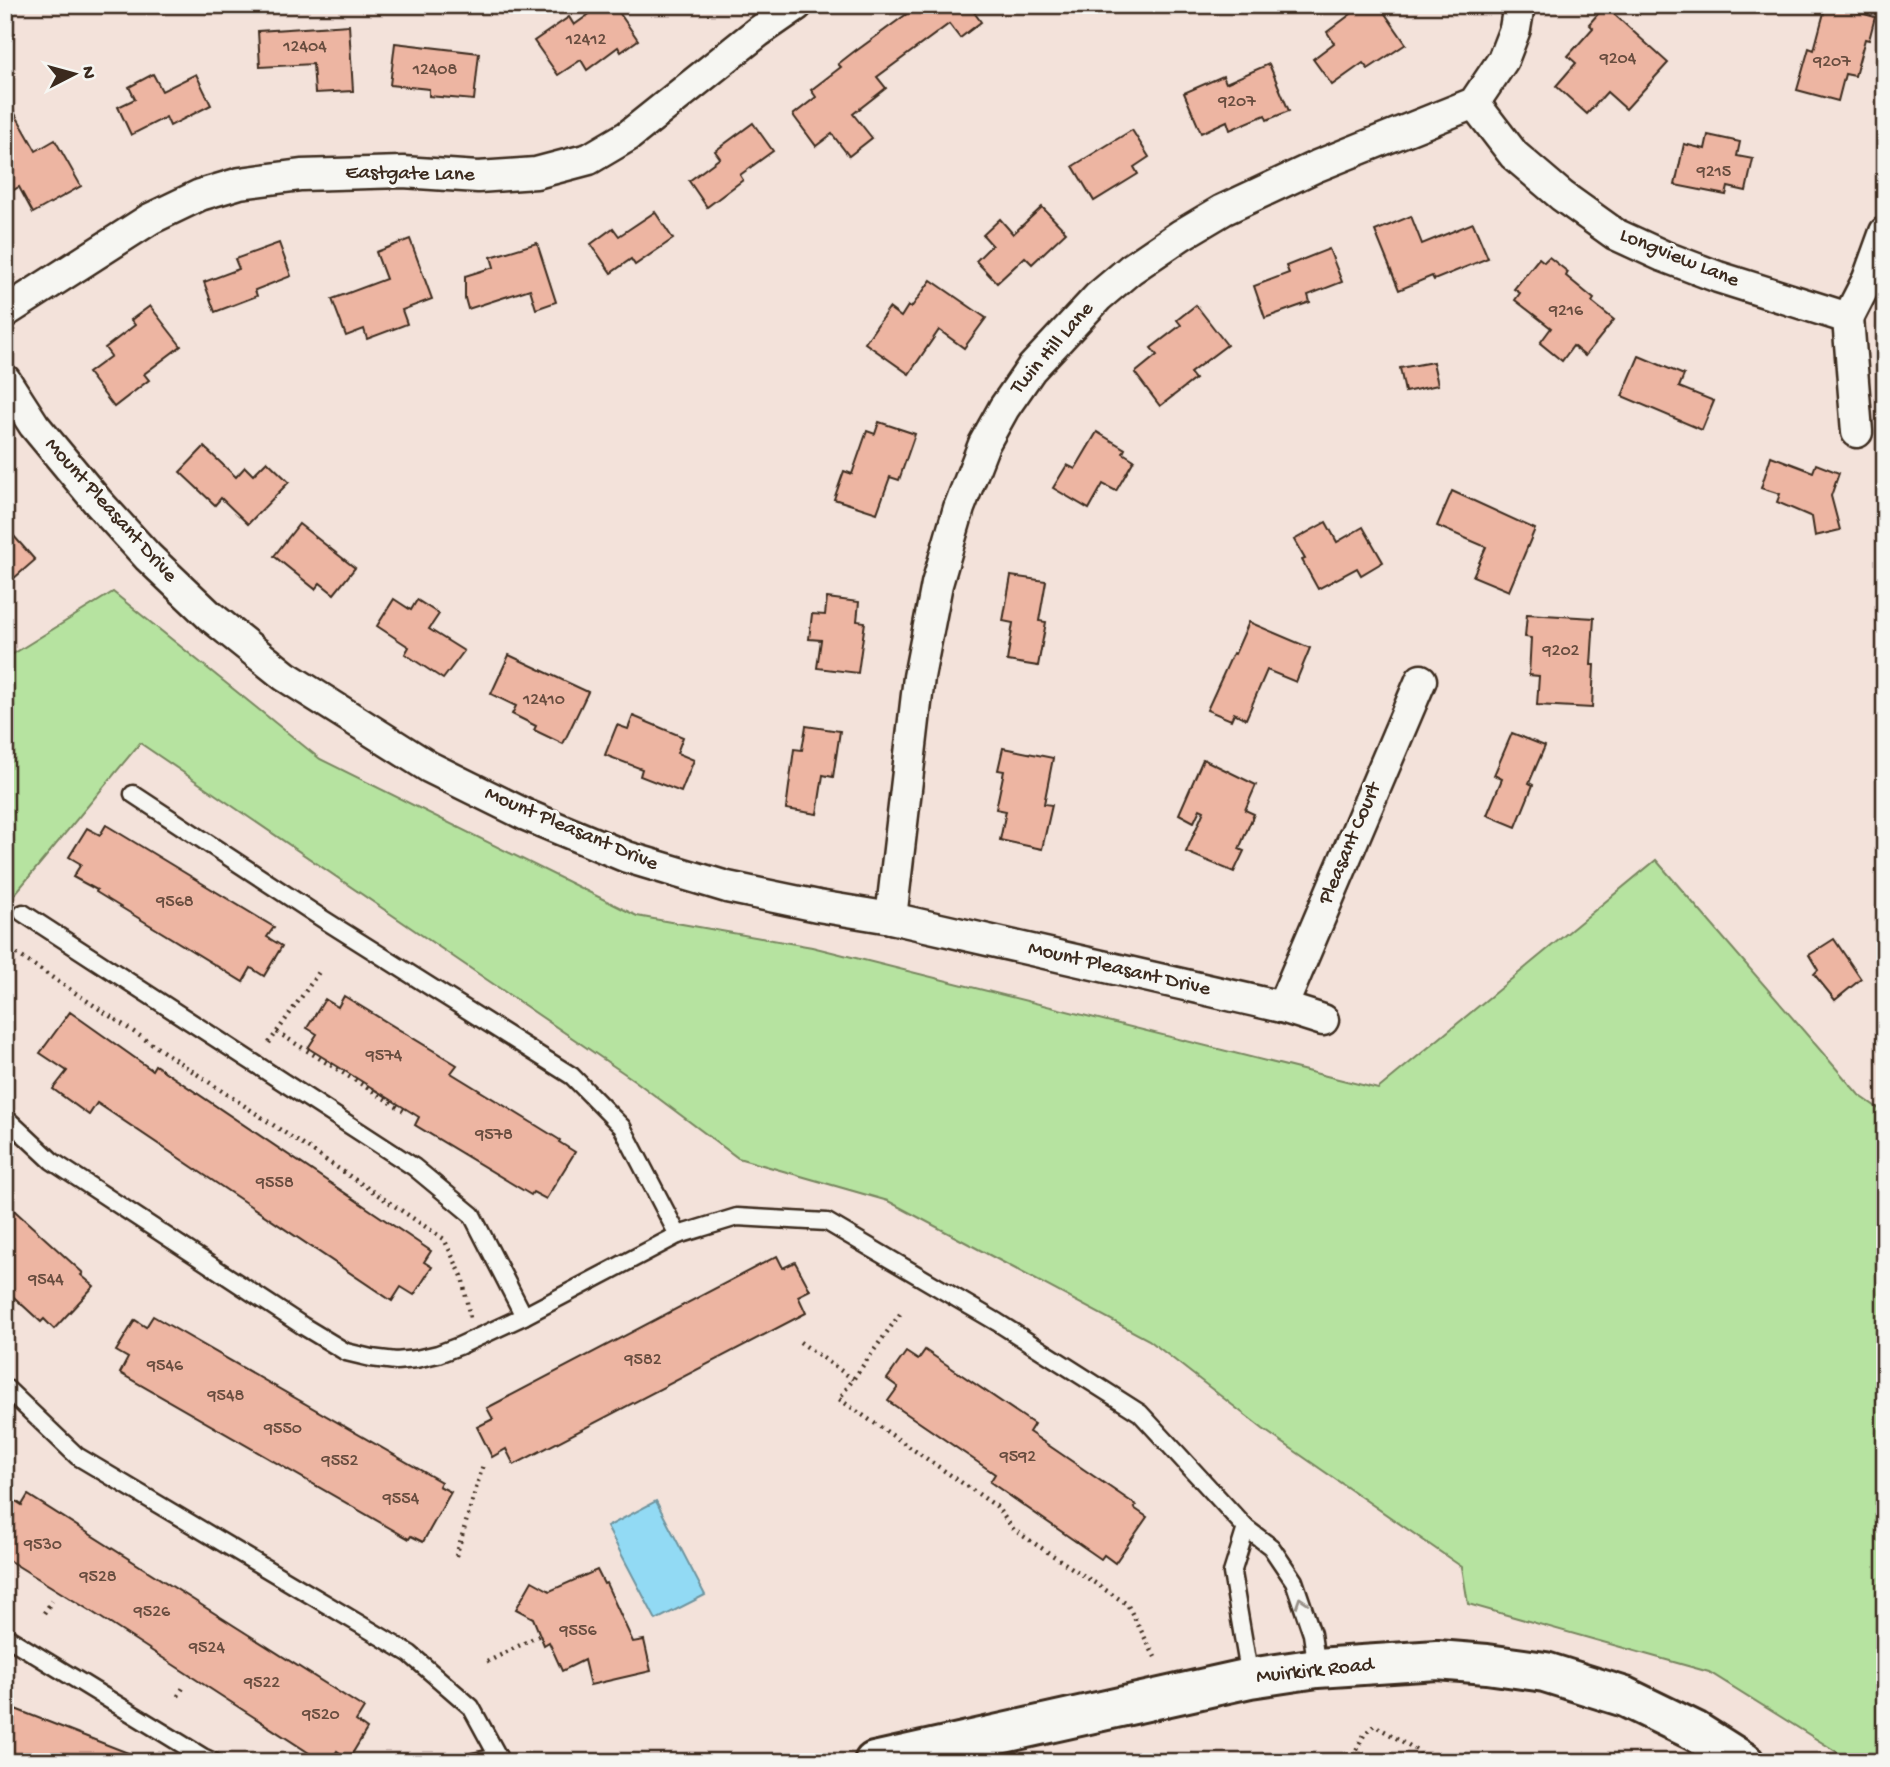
<svg xmlns="http://www.w3.org/2000/svg" width="1890" height="1767" font-family="'Gochi Hand',sans-serif">
<style>
.green{fill:#b6e3a0;stroke:#78865f;stroke-width:2}
.water{fill:#92daf4;stroke:#6f949e;stroke-width:2}
.building{fill:#edb5a2;stroke:#3b2a1e;stroke-width:2}
.lines{fill:none;stroke-linecap:round;stroke-linejoin:round}
.lane-casing{stroke:#3b2a1e;stroke-width:21}
.street-casing{stroke:#3b2a1e;stroke-width:35}
.secondary-casing{stroke:#3b2a1e;stroke-width:44}
.path{stroke:#3b2a1e;stroke-width:4.5;stroke-dasharray:2 5;stroke-linecap:butt}
.lane{stroke:#f6f6f2;stroke-width:16}
.street{stroke:#f6f6f2;stroke-width:30}
.secondary{stroke:#f6f6f2;stroke-width:38}
.oneway{stroke:#989088}
.labels{text-anchor:middle;dominant-baseline:central;stroke-width:7;stroke-linejoin:round;paint-order:stroke}
.number-label{font-size:18px;fill:#684d3f}
.street-label{font-size:21px;fill:#3b2a1e;stroke:#f6f6f2}
</style>
<rect width="100%" height="100%" fill="#f3e2da"/>
<filter id="ink" filterUnits="userSpaceOnUse"><feTurbulence type="fractalNoise" baseFrequency=".0143" numOctaves="2"/><feDisplacementMap in="SourceGraphic" scale="14" xChannelSelector="R" yChannelSelector="G"/><feConvolveMatrix kernelMatrix="1 2 1 2 8 2 1 2 1" color-interpolation-filters="sRGB"/></filter>
<g filter="url(#ink)">
<path class="green" d="M 113,592 L 320,759 L 637,916 L 812,947 L 1378,1089 L 1656,860 L 1859,1095 L 1885,1113 L 1885,1762 L 1853,1762 L 1709,1672 L 1468,1604 L 1462,1567 L 1263,1429 L 1149,1340 L 888,1201 L 738,1158 L 634,1080 L 140,743 L 5,906 L 5,659 Z"/>
<path class="water" d="M 656,1501 L 705,1595 L 656,1620 L 607,1527 Z"/>
<g class="building">
<path d="M 602,5 L 614,5 L 638,40 L 621,52 L 618,47 L 587,70 L 581,60 L 558,75 L 534,41 L 569,17 L 574,25 Z"/>
<path d="M 919,5 L 975,5 L 971,8 L 981,22 L 960,38 L 949,24 L 877,77 L 886,88 L 853,114 L 872,138 L 849,156 L 832,134 L 816,146 L 793,115 L 816,97 L 811,90 L 841,67 L 838,64 L 856,50 L 856,51 Z"/>
<path d="M 1363,5 L 1379,5 L 1406,44 L 1368,69 L 1363,63 L 1332,85 L 1313,59 L 1334,43 L 1327,32 Z"/>
<path d="M 1826,5 L 1832,5 L 1875,17 L 1869,40 L 1865,39 L 1855,76 L 1845,74 L 1838,101 L 1797,90 L 1809,48 L 1814,50 Z"/>
<path d="M 1605,6 L 1668,63 L 1626,109 L 1607,92 L 1587,114 L 1556,86 L 1576,63 L 1568,56 L 1593,28 L 1589,24 Z"/>
<path d="M 349,25 L 353,91 L 315,93 L 313,64 L 260,67 L 258,31 Z"/>
<path d="M 395,43 L 479,53 L 474,100 L 429,96 L 429,89 L 390,85 Z"/>
<path d="M 1269,64 L 1289,111 L 1267,120 L 1265,115 L 1230,130 L 1227,121 L 1201,133 L 1184,93 L 1223,76 L 1226,83 Z"/>
<path d="M 153,74 L 162,91 L 196,74 L 211,105 L 170,126 L 166,117 L 131,135 L 118,107 L 135,99 L 129,87 Z"/>
<path d="M 5,96 L 36,151 L 55,140 L 81,186 L 33,213 L 19,187 L 5,195 Z"/>
<path d="M 753,123 L 773,151 L 740,175 L 743,180 L 707,207 L 689,181 L 720,158 L 715,151 Z"/>
<path d="M 1132,130 L 1149,157 L 1134,167 L 1138,174 L 1094,201 L 1073,166 Z"/>
<path d="M 1708,135 L 1740,142 L 1737,156 L 1753,159 L 1746,191 L 1728,187 L 1726,195 L 1675,185 L 1684,144 L 1705,149 Z"/>
<path d="M 1042,207 L 1066,232 L 1032,264 L 1025,257 L 997,283 L 976,261 L 992,245 L 983,235 L 1000,219 L 1013,234 Z"/>
<path d="M 655,212 L 673,239 L 635,265 L 631,259 L 611,273 L 591,244 L 613,228 L 619,236 Z"/>
<path d="M 1411,216 L 1422,244 L 1473,223 L 1488,258 L 1434,280 L 1432,276 L 1399,290 L 1375,231 Z"/>
<path d="M 410,239 L 432,299 L 402,310 L 407,324 L 367,339 L 364,329 L 346,336 L 332,299 L 386,279 L 376,252 Z"/>
<path d="M 279,243 L 291,276 L 255,290 L 257,296 L 215,312 L 204,282 L 239,269 L 235,259 Z"/>
<path d="M 537,243 L 556,302 L 536,309 L 530,289 L 468,309 L 465,298 L 465,276 L 494,267 L 491,257 Z"/>
<path d="M 1329,249 L 1342,282 L 1308,295 L 1310,302 L 1265,318 L 1254,286 L 1289,273 L 1286,266 Z"/>
<path d="M 1549,257 L 1568,272 L 1566,276 L 1594,299 L 1592,302 L 1614,320 L 1585,356 L 1573,346 L 1562,361 L 1540,343 L 1551,328 L 1515,300 L 1520,293 L 1514,289 L 1539,258 L 1544,262 Z"/>
<path d="M 931,280 L 986,318 L 964,348 L 939,330 L 909,374 L 865,343 L 889,308 L 901,317 L 908,306 L 911,308 Z"/>
<path d="M 1196,305 L 1227,345 L 1190,373 L 1195,379 L 1160,406 L 1135,373 L 1157,355 L 1151,348 L 1181,325 L 1177,320 Z"/>
<path d="M 150,306 L 181,346 L 144,374 L 149,380 L 114,407 L 88,373 L 111,356 L 105,348 L 135,325 L 131,320 Z"/>
<path d="M 1639,356 L 1684,375 L 1679,387 L 1714,401 L 1702,430 L 1622,396 Z"/>
<path d="M 1433,362 L 1438,385 L 1405,392 L 1400,368 Z"/>
<path d="M 879,422 L 915,434 L 899,480 L 890,477 L 877,513 L 834,499 L 844,471 L 852,474 L 867,431 L 875,434 Z"/>
<path d="M 1097,432 L 1125,449 L 1123,453 L 1134,460 L 1116,491 L 1103,484 L 1089,509 L 1053,488 L 1067,465 L 1075,469 Z"/>
<path d="M 204,447 L 236,477 L 245,467 L 253,475 L 267,461 L 289,482 L 248,524 L 221,498 L 215,505 L 180,472 Z"/>
<path d="M 1771,456 L 1813,472 L 1816,464 L 1839,473 L 1831,496 L 1840,530 L 1815,536 L 1812,517 L 1777,502 L 1780,494 L 1761,488 Z"/>
<path d="M 1452,491 L 1535,529 L 1509,591 L 1473,576 L 1486,547 L 1437,526 Z"/>
<path d="M 1326,522 L 1337,542 L 1363,527 L 1383,562 L 1361,575 L 1357,568 L 1318,589 L 1302,560 L 1305,559 L 1294,540 Z"/>
<path d="M 299,524 L 355,568 L 334,594 L 320,583 L 315,589 L 274,556 Z"/>
<path d="M 5,526 L 35,560 L 5,586 Z"/>
<path d="M 1011,576 L 1046,581 L 1039,621 L 1046,622 L 1038,666 L 1007,661 L 1013,623 L 1003,621 Z"/>
<path d="M 827,598 L 859,602 L 857,621 L 865,622 L 858,673 L 817,668 L 821,640 L 809,639 L 812,614 L 825,615 Z"/>
<path d="M 394,599 L 411,610 L 417,600 L 439,614 L 429,629 L 464,651 L 443,679 L 405,654 L 409,647 L 377,626 Z"/>
<path d="M 1527,614 L 1594,618 L 1591,665 L 1594,665 L 1592,708 L 1537,705 L 1539,676 L 1529,675 L 1531,638 L 1525,637 Z"/>
<path d="M 1249,622 L 1310,648 L 1296,682 L 1267,670 L 1246,719 L 1234,713 L 1231,720 L 1207,710 L 1233,653 L 1235,654 Z"/>
<path d="M 509,655 L 588,692 L 563,744 L 534,730 L 536,726 L 512,714 L 516,706 L 491,694 Z"/>
<path d="M 633,716 L 683,737 L 677,753 L 694,760 L 681,792 L 640,776 L 642,769 L 605,755 L 617,725 L 628,729 Z"/>
<path d="M 806,726 L 840,731 L 833,777 L 823,775 L 817,814 L 786,809 L 794,749 L 802,750 Z"/>
<path d="M 1512,733 L 1545,746 L 1529,783 L 1533,785 L 1516,827 L 1487,815 L 1502,779 L 1494,775 Z"/>
<path d="M 1003,748 L 1053,758 L 1044,804 L 1052,805 L 1042,849 L 1000,840 L 1006,811 L 996,809 L 1004,771 L 998,770 Z"/>
<path d="M 1203,759 L 1256,785 L 1245,810 L 1254,814 L 1239,849 L 1244,851 L 1234,872 L 1186,852 L 1204,811 L 1200,809 L 1194,822 L 1179,814 Z"/>
<path d="M 106,825 L 274,927 L 267,937 L 282,946 L 264,976 L 251,968 L 243,982 L 96,892 L 97,890 L 73,877 L 81,864 L 69,857 L 87,828 L 100,835 Z"/>
<path d="M 1834,939 L 1861,979 L 1835,1000 L 1814,974 L 1818,970 L 1809,955 Z"/>
<path d="M 344,996 L 457,1065 L 451,1073 L 560,1140 L 559,1142 L 575,1152 L 546,1199 L 533,1192 L 531,1195 L 415,1125 L 419,1117 L 308,1048 L 317,1034 L 307,1028 L 325,999 L 338,1007 Z"/>
<path d="M 70,1012 L 152,1070 L 155,1065 L 431,1251 L 424,1262 L 432,1267 L 414,1295 L 401,1287 L 392,1301 L 97,1103 L 89,1115 L 53,1089 L 67,1071 L 40,1053 Z"/>
<path d="M 5,1202 L 83,1273 L 81,1275 L 94,1286 L 54,1329 L 44,1319 L 41,1322 L 5,1289 Z"/>
<path d="M 777,1256 L 783,1268 L 795,1262 L 810,1290 L 798,1296 L 806,1313 L 514,1465 L 506,1449 L 492,1457 L 477,1427 L 493,1419 L 487,1408 Z"/>
<path d="M 153,1316 L 441,1482 L 439,1486 L 451,1492 L 423,1542 L 411,1536 L 409,1539 L 120,1373 L 128,1358 L 116,1351 L 135,1320 L 146,1327 Z"/>
<path d="M 925,1350 L 1034,1424 L 1029,1432 L 1136,1505 L 1134,1508 L 1147,1517 L 1115,1563 L 1104,1555 L 1101,1559 L 990,1482 L 995,1474 L 888,1401 L 898,1387 L 887,1379 L 906,1352 L 918,1360 Z"/>
<path d="M 5,1494 L 22,1505 L 28,1495 L 364,1708 L 356,1721 L 367,1729 L 349,1759 L 337,1751 L 330,1762 L 323,1762 L 89,1610 L 5,1558 Z"/>
<path d="M 597,1570 L 604,1584 L 606,1583 L 633,1642 L 644,1640 L 651,1671 L 590,1685 L 584,1660 L 562,1671 L 549,1642 L 544,1645 L 533,1618 L 516,1609 L 532,1581 L 550,1591 Z"/>
<path d="M 5,1705 L 146,1760 L 146,1762 L 5,1762 Z"/>
</g>
<g class="lines">
<g class="lane-casing">
<g id="lane">
<path d="M 133,794 L 323,919 L 572,1076 L 622,1127 L 678,1235"/>
<path d="M 23,913 L 414,1167 L 472,1215 L 524,1316"/>
<path d="M 5,1117 L 52,1161 L 303,1326 L 346,1352 L 371,1358 L 396,1361 L 416,1359 L 438,1354 L 459,1346 L 524,1316 L 678,1235 L 737,1217 L 827,1222 L 997,1322 L 1140,1413 L 1246,1528 L 1271,1547 L 1294,1581 L 1312,1634 L 1317,1668"/>
<path d="M 5,1387 L 77,1456 L 410,1654 L 471,1707 L 501,1762"/>
<path d="M 1246,1528 L 1232,1573 L 1250,1678"/>
<path d="M 5,1636 L 203,1757 L 214,1762"/>
<path d="M 473,1762 L 498,1757"/>
</g>
</g>
<g class="street-casing">
<g id="street">
<path d="M 1474,103 L 1514,155 L 1562,196 L 1615,234 L 1663,256 L 1718,277 L 1848,318"/>
<path d="M 5,312 L 150,219 L 200,195 L 240,183 L 301,175 L 403,172 L 478,177 L 536,173 L 589,159 L 628,136 L 758,32 L 797,5"/>
<path d="M 1848,318 L 1857,432"/>
<path d="M 1848,318 L 1868,279 L 1885,232"/>
<path d="M 5,380 L 34,425 L 97,501 L 148,557 L 209,615 L 285,676 L 429,767 L 526,815 L 627,857 L 727,887 L 818,906 L 891,918 L 1282,1007 L 1323,1020"/>
<path d="M 891,918 L 919,677 L 937,584 L 959,508 L 984,444 L 1004,408 L 1031,369 L 1098,297 L 1131,269 L 1181,235 L 1223,210 L 1317,166 L 1474,103 L 1503,60 L 1515,29 L 1519,5"/>
<path d="M 1282,1007 L 1421,680"/>
</g>
</g>
<g class="secondary-casing">
<path id="secondary" d="M 874,1762 L 1250,1678 L 1317,1668 L 1437,1660 L 1487,1664 L 1545,1672 L 1625,1697 L 1695,1731 L 1744,1762"/>
</g>
<g class="path">
<path d="M 5,946 L 444,1239 L 462,1276 L 470,1318"/>
<path d="M 277,1032 L 406,1112"/>
<path d="M 269,1043 L 319,972"/>
<path d="M 900,1314 L 839,1399 L 996,1506 L 1014,1530 L 1127,1604 L 1155,1657"/>
<path d="M 5,1319 L 11,1313"/>
<path d="M 800,1342 L 853,1379"/>
<path d="M 456,1556 L 483,1465"/>
<path d="M 44,1613 L 52,1601"/>
<path d="M 487,1662 L 540,1635"/>
<path d="M 178,1696 L 184,1686"/>
<path d="M 298,1762 L 298,1761"/>
<path d="M 1350,1762 L 1364,1735 L 1374,1725 L 1417,1750 L 1422,1762"/>
</g>
<use href="#lane" class="lane"/>
<use href="#street" class="street"/>
<use href="#secondary" class="secondary"/>
</g>
<defs><path id="oneway-chevron" d="M-2-3.5L2.5 0L-2 3.5" fill="none" stroke-width="1.6" stroke-linecap="round" stroke-linejoin="round" transform="scale(1.75)"/></defs>
<use class="oneway" href="#oneway-chevron" transform="translate(1301 1602) rotate(-108)"/>
</g>
<g class="labels">
<g class="number-label">
<text x="586" y="40">12412</text>
<text x="305" y="47">12404</text>
<text x="1618" y="59">9204</text>
<text x="1832" y="62">9207</text>
<text x="435" y="70">12408</text>
<text x="1237" y="102">9207</text>
<text x="1714" y="172">9215</text>
<text x="1566" y="311">9216</text>
<text x="1561" y="651">9202</text>
<text x="544" y="700">12410</text>
<text x="175" y="902">9568</text>
<text x="384" y="1056">9574</text>
<text x="494" y="1135">9578</text>
<text x="275" y="1183">9558</text>
<text x="46" y="1280">9544</text>
<text x="643" y="1360">9582</text>
<text x="165" y="1366">9546</text>
<text x="226" y="1396">9548</text>
<text x="283" y="1429">9550</text>
<text x="1018" y="1457">9592</text>
<text x="340" y="1461">9552</text>
<text x="401" y="1499">9554</text>
<text x="43" y="1545">9530</text>
<text x="98" y="1577">9528</text>
<text x="152" y="1612">9526</text>
<text x="578" y="1631">9556</text>
<text x="207" y="1648">9524</text>
<text x="262" y="1683">9522</text>
<text x="321" y="1715">9520</text>
</g>
<g class="street-label">
<text transform="translate(410 175) rotate(1)">Eastgate Lane</text>
<text transform="translate(1679 259) rotate(22)">Longview Lane</text>
<text transform="translate(1053 349) rotate(-49)">Twin Hill Lane</text>
<text transform="translate(110 511) rotate(48)">Mount Pleasant Drive</text>
<text transform="translate(571 830) rotate(23)">Mount Pleasant Drive</text>
<text transform="translate(1351 844) rotate(-67)">Pleasant Court</text>
<text transform="translate(1119 970) rotate(13)">Mount Pleasant Drive</text>
<text transform="translate(1315 1672) rotate(-6)">Muirkirk Road</text>
</g>
</g>
<rect width="1890" height="1767" fill="none" stroke="#f6f6f2" stroke-width="28"/>
<rect x="14" y="14" width="1862" height="1739" fill="none" stroke="#3b2a1e" stroke-width="2.5" filter="url(#ink)"/>
<g transform="translate(74 74) rotate(84)" stroke="#f6f6f2" stroke-width="5" paint-order="stroke">
<path d="M0-5L12 26L0 18L-12 26Z" fill="#3b2a1e"/>
<text y="-10" font-size="19" font-weight="bold" text-anchor="middle" fill="#3b2a1e">N</text>
</g>
</svg>
